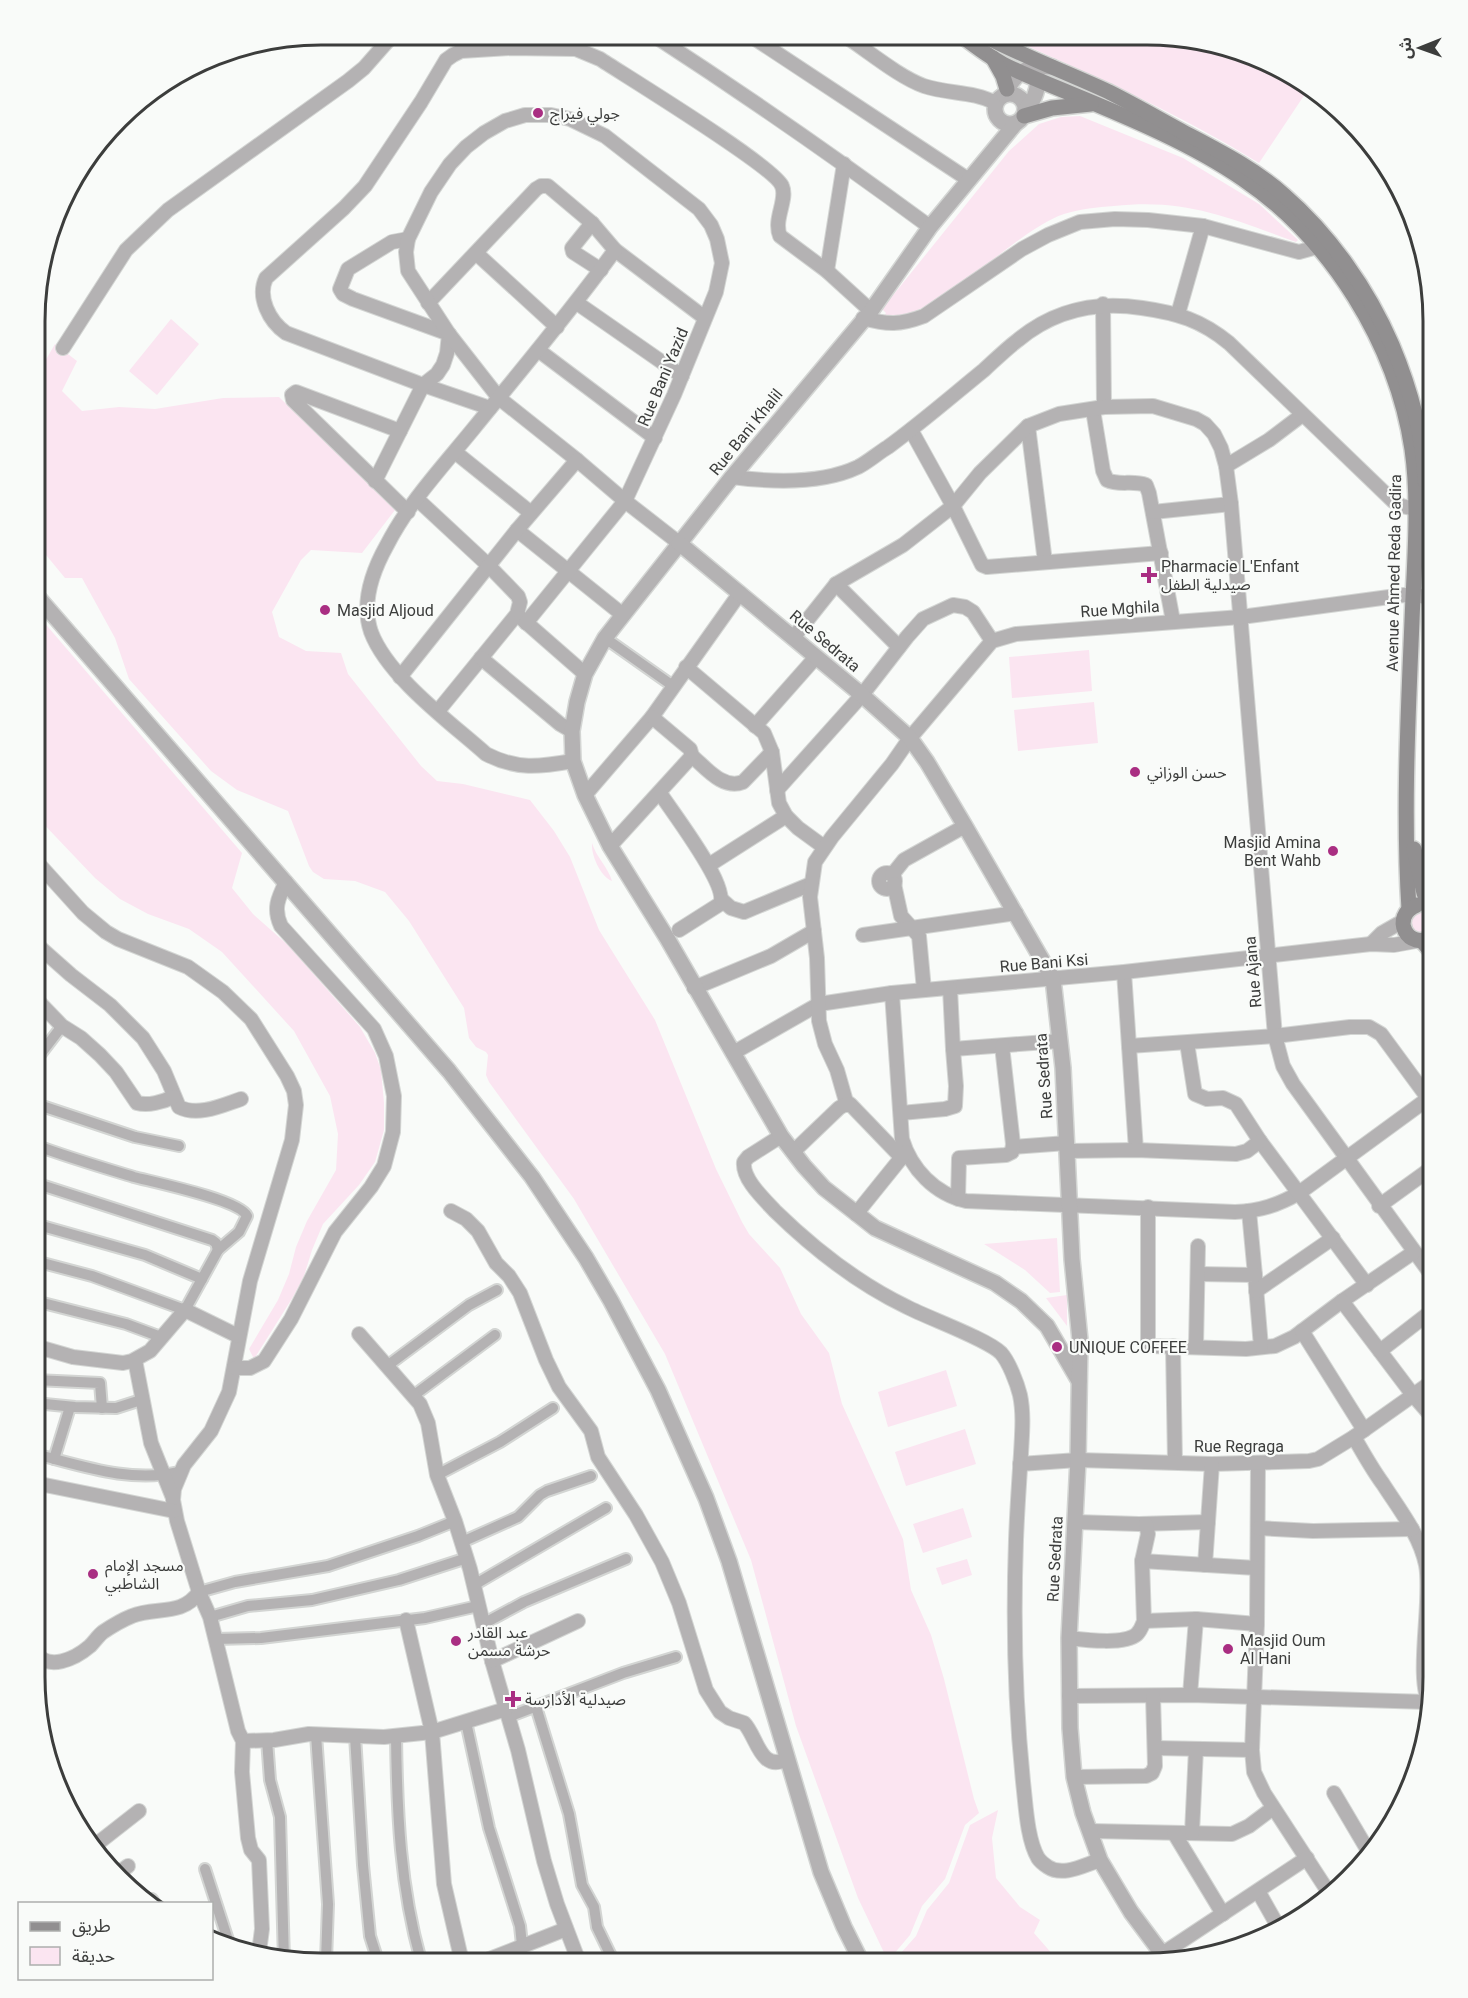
<svg xmlns="http://www.w3.org/2000/svg" width="1468" height="1998" font-family="Roboto,'Noto Sans Arabic',sans-serif">
<style>
.green{fill:#fbe5f1}
.lines{fill:none;stroke-linecap:round;stroke-linejoin:round}
.pedestrian-casing{stroke:#d3d5d3;stroke-width:14}
.minor-casing{stroke:#d3d5d3;stroke-width:16}
.tertiary-casing{stroke:#d3d5d3;stroke-width:18}
.secondary-casing{stroke:#d3d5d3;stroke-width:18}
.pedestrian{stroke:#b4b2b3;stroke-width:10}
.minor{stroke:#b4b2b3;stroke-width:14}
.tertiary{stroke:#b4b2b3;stroke-width:15}
.secondary{stroke:#918f90;stroke-width:15}
.poi-dot{fill:#a92e82;stroke:#f9fbf9;stroke-width:2}
.labels{text-anchor:middle;dominant-baseline:central;stroke-width:4.5;stroke-linejoin:round;paint-order:stroke}
.poi-label{font-size:16px;fill:#3c3d3c;stroke:#f9fbf9;text-anchor:start}
.street-label{font-size:16px;fill:#3c3d3c;stroke:#f9fbf9}
.rim{fill:none;stroke:#3c3d3c;stroke-width:3}
</style>
<rect width="100%" height="100%" fill="#f9fbf9"/>
<g class="green">
<path d="M 1005,36 L 1185,37 L 1307,83 L 1315,90 L 1305,94 L 1259,163 C 1178,113 1092,75 1005,36 Z"/>
<path d="M 1080,116 L 1183,158 L 1259,204 L 1298,240 L 1296,242 C 1229,218 1187,198 1114,206 C 1097,207 1081,209 1064,214 C 1011,232 935,324 884,316 L 886,313 L 882,309 L 1009,151 L 1039,124 L 1061,117 Z"/>
<path d="M 171,319 L 199,344 L 157,395 L 129,371 Z"/>
<path d="M 55,344 L 77,361 L 62,391 L 82,411 L 119,407 L 155,409 L 223,398 L 279,397 L 395,510 L 362,553 L 311,550 L 301,560 L 272,612 L 279,637 L 306,651 L 341,653 L 348,674 L 421,766 L 437,781 L 463,784 L 530,800 L 554,831 L 570,857 L 599,930 L 655,1020 L 716,1169 L 742,1222 L 749,1234 L 780,1268 L 801,1314 L 829,1353 L 842,1404 L 903,1539 L 911,1590 L 931,1635 L 944,1679 L 974,1799 L 979,1813 L 965,1825 L 945,1879 L 922,1906 L 910,1935 L 888,1961 L 858,1898 L 796,1726 L 751,1560 L 665,1354 L 574,1199 L 489,1082 L 486,1075 L 488,1055 L 486,1052 L 476,1047 L 469,1038 L 464,1008 L 409,921 L 385,892 L 355,881 L 324,879 L 313,872 L 309,866 L 288,811 L 237,790 L 211,771 L 129,679 L 115,638 L 82,578 L 65,578 L 37,544 L 37,375 Z"/>
<path d="M 36,613 L 242,853 L 232,888 L 253,914 L 289,946 L 360,1027 L 375,1053 L 381,1070 L 384,1103 L 384,1130 L 375,1162 L 359,1185 L 323,1224 L 312,1250 L 304,1276 L 293,1297 L 254,1359 L 249,1349 L 278,1300 L 289,1274 L 296,1247 L 307,1221 L 336,1170 L 338,1134 L 330,1096 L 294,1031 L 222,952 L 189,929 L 148,914 L 120,899 L 95,878 L 36,816 Z"/>
<path d="M 1089,650 L 1092,691 L 1012,698 L 1009,657 Z"/>
<path d="M 1094,702 L 1098,743 L 1018,751 L 1014,710 Z"/>
<path d="M 592,843 C 596,857 608,867 612,881 C 600,876 591,855 592,843 Z"/>
<circle cx="1422" cy="923" r="11"/>
<path d="M 1057,1238 L 1060,1292 L 1050,1293 L 1025,1270 L 984,1244 Z"/>
<path d="M 1067,1295 L 1067,1326 L 1046,1298 Z"/>
<path d="M 946,1370 L 957,1406 L 888,1427 L 878,1392 Z"/>
<path d="M 965,1429 L 976,1464 L 906,1486 L 895,1452 Z"/>
<path d="M 963,1508 L 972,1537 L 923,1553 L 913,1524 Z"/>
<path d="M 967,1559 L 972,1575 L 942,1585 L 936,1568 Z"/>
<path d="M 998,1810 L 992,1838 L 996,1878 L 1020,1907 L 1040,1920 L 1034,1933 L 1060,1963 L 892,1963 L 916,1936 L 927,1910 L 949,1883 L 970,1825 Z"/>
</g>
<g class="lines">
<g class="pedestrian-casing">
<g id="pedestrian">
<path d="M 605,638 L 673,686"/>
<path d="M 36,1060 L 62,1026"/>
<path d="M 36,1104 L 135,1137 L 179,1146"/>
<path d="M 35,1183 L 212,1240 L 216,1243 L 218,1250"/>
<path d="M 35,1224 L 145,1255 L 202,1279"/>
<path d="M 35,1261 L 92,1276 L 185,1310 L 218,1250 L 239,1232 L 247,1216 C 240,1200 153,1182 134,1177 C 101,1167 67,1157 35,1145"/>
<path d="M 35,1301 L 126,1324 L 161,1337"/>
<path d="M 387,1366 L 469,1305 L 497,1290"/>
<path d="M 35,1380 L 100,1383 L 102,1408"/>
<path d="M 413,1396 L 495,1335"/>
<path d="M 35,1403 L 75,1407 L 116,1408 L 141,1400"/>
<path d="M 35,1454 C 83,1466 129,1483 179,1472"/>
<path d="M 54,1459 L 70,1407"/>
<path d="M 437,1475 L 500,1442 L 553,1408"/>
<path d="M 462,1542 L 518,1517 L 540,1495 L 547,1491 L 591,1476"/>
<path d="M 474,1585 L 606,1508"/>
<path d="M 199,1592 L 235,1582 L 328,1566 L 418,1536 L 455,1521"/>
<path d="M 210,1617 L 248,1606 L 312,1600 L 399,1580 L 467,1558"/>
<path d="M 483,1624 L 524,1602 L 626,1559"/>
<path d="M 215,1639 L 261,1638 L 425,1618 L 478,1606"/>
<path d="M 536,1707 L 569,1814 L 582,1885 L 594,1907 L 597,1927 L 614,1962"/>
<path d="M 508,1717 L 623,1673 L 676,1657"/>
<path d="M 466,1722 L 489,1828 L 520,1926 L 522,1945"/>
<path d="M 316,1735 L 328,1904 L 326,1961"/>
<path d="M 355,1736 L 363,1865 L 370,1936 L 378,1961"/>
<path d="M 396,1736 C 397,1814 400,1886 421,1961"/>
<path d="M 267,1740 L 270,1780 L 280,1817 L 284,1961"/>
<path d="M 205,1869 L 228,1940"/>
<path d="M 152,1899 L 155,1904"/>
</g>
</g>
<g class="minor-casing">
<g id="minor">
<path d="M 653,35 C 747,96 839,160 930,227"/>
<path d="M 751,36 L 969,180"/>
<path d="M 845,36 C 868,51 899,77 924,86 C 948,94 973,91 996,103"/>
<path d="M 592,223 L 572,248 L 573,252 L 601,270"/>
<path d="M 476,253 L 557,327"/>
<path d="M 827,271 L 844,164"/>
<path d="M 428,303 L 536,189 L 541,186 L 548,186 L 592,223 L 615,250 L 705,318"/>
<path d="M 577,303 L 682,376"/>
<path d="M 1103,304 L 1104,407"/>
<path d="M 1178,314 L 1203,226"/>
<path d="M 863,318 C 888,325 900,325 924,316 L 1022,249 L 1048,235 L 1080,222 L 1115,219 L 1148,220 L 1203,226 L 1299,252 L 1317,247"/>
<path d="M 63,348 L 126,250 L 168,210 L 348,81 L 364,68 L 393,35"/>
<path d="M 538,350 L 655,438"/>
<path d="M 490,408 L 423,385 L 286,333 C 269,321 257,297 266,278 L 344,208 L 365,186 L 421,102 L 446,60 L 453,55 L 461,51 L 510,48 L 576,49 L 600,59 C 626,76 775,167 782,186 C 788,200 773,219 780,236 L 827,271 L 871,311"/>
<path d="M 1093,410 L 1103,471 L 1107,480 C 1119,486 1133,480 1146,485 L 1149,493 L 1173,621"/>
<path d="M 1028,426 L 1045,562"/>
<path d="M 911,430 L 953,506 L 982,565 L 987,567 L 1161,553"/>
<path d="M 400,431 L 296,392 L 292,395 L 293,400 L 408,512"/>
<path d="M 455,452 L 531,513"/>
<path d="M 1226,466 L 1269,440 L 1302,415"/>
<path d="M 732,477 C 770,482 822,484 858,467 C 868,462 878,453 888,447 C 921,423 952,396 984,370 C 995,360 1006,349 1018,340 C 1054,310 1097,301 1142,308 C 1177,313 1201,320 1229,343 L 1393,501 L 1402,506 L 1415,509"/>
<path d="M 375,481 L 423,385 L 437,374 L 443,365 L 447,353 L 449,334 L 353,299 L 343,294 L 340,289 L 348,269 L 392,242 L 408,239"/>
<path d="M 417,499 L 488,565 L 518,596 L 520,602 L 517,614 L 438,711"/>
<path d="M 1153,512 L 1231,504"/>
<path d="M 517,530 L 623,615"/>
<path d="M 836,584 L 899,647"/>
<path d="M 521,618 L 585,674"/>
<path d="M 526,623 L 625,501 L 674,395 L 716,292 L 722,263 L 717,239 L 711,225 L 699,209 L 605,136 L 570,119 L 551,115 L 525,115 L 505,121 L 484,133 L 466,147 L 450,164 L 431,192 L 408,239 L 406,252 L 408,271 L 449,334 L 499,398 L 577,460 L 625,501 L 679,543"/>
<path d="M 793,638 L 836,584 L 903,545 L 953,506 L 980,473 L 1028,426 L 1059,414 L 1104,407 L 1153,406 L 1196,419 L 1205,424 L 1214,434 L 1221,448 L 1226,466 L 1231,504 L 1275,1036 L 1283,1066 L 1293,1084 L 1433,1277"/>
<path d="M 481,658 L 560,724 L 572,731"/>
<path d="M 686,667 L 764,733 L 772,752 L 779,803 L 786,816 L 798,828 L 824,847"/>
<path d="M 400,677 L 517,530 L 577,460"/>
<path d="M 755,726 L 816,657"/>
<path d="M 692,756 C 706,768 723,790 743,782 L 772,752"/>
<path d="M 573,761 C 539,767 517,770 486,754 C 450,722 388,677 371,632 C 361,603 373,570 387,545 C 409,502 444,465 474,428 C 522,369 571,311 615,250"/>
<path d="M 777,790 L 862,695 L 907,637 L 923,619 L 953,605 L 965,607 L 973,612 L 992,641"/>
<path d="M 660,793 C 672,812 729,885 720,904 L 679,930"/>
<path d="M 585,795 L 652,717 L 740,593"/>
<path d="M 610,846 L 692,756 L 690,749 L 652,717"/>
<path d="M 36,861 L 83,913 L 106,932 L 118,939 L 188,967 L 223,992 L 251,1019 L 287,1076 L 294,1091 L 296,1105 L 292,1140 L 250,1281 L 229,1392 L 211,1431 L 184,1465 L 174,1489 L 173,1500 L 177,1521 L 199,1592 L 210,1617 L 238,1731 L 243,1741 L 242,1772 L 248,1838 L 251,1850 L 259,1860 L 262,1929 L 259,1952"/>
<path d="M 709,865 L 786,816"/>
<circle cx="887" cy="881" r="8"/>
<path d="M 892,875 L 904,860 L 965,826"/>
<path d="M 894,884 L 901,916 L 919,936 L 924,990"/>
<path d="M 722,900 L 731,908 L 744,912 L 811,884"/>
<path d="M 863,935 L 1016,913"/>
<path d="M 36,944 L 71,975 L 110,1005 L 143,1038 L 164,1071 L 179,1107 C 198,1117 223,1105 241,1099"/>
<path d="M 1371,944 L 1382,933 L 1403,921"/>
<path d="M 1124,972 L 1136,1150"/>
<path d="M 694,988 L 771,956 L 814,931"/>
<path d="M 892,993 L 902,1139 C 911,1169 935,1194 966,1201 L 1235,1212 C 1260,1211 1278,1205 1299,1193 L 1433,1095"/>
<path d="M 36,999 L 62,1026 L 81,1038 L 100,1055 L 116,1072 L 137,1103 C 148,1106 163,1102 173,1097"/>
<path d="M 1187,1043 L 1195,1094 L 1207,1099 L 1223,1098 L 1236,1104 L 1260,1141 L 1367,1285"/>
<path d="M 1129,1046 L 1275,1036 L 1350,1027 L 1369,1027 L 1381,1034 L 1428,1098"/>
<path d="M 953,1049 L 1060,1041"/>
<path d="M 733,1053 L 819,1004 L 892,993 L 1124,972 L 1371,944 L 1394,945 L 1416,941"/>
<path d="M 847,1105 L 837,1070 L 825,1044 L 819,1021 L 817,958 L 810,897 L 815,862 L 832,837 L 892,764 L 910,738 L 992,641 L 1016,634 L 1241,617 L 1404,595 L 1433,597"/>
<path d="M 901,1113 L 945,1109 L 955,1106 L 956,1086 L 953,1049 L 950,988"/>
<path d="M 781,1136 L 748,1157 L 744,1162 C 742,1179 764,1199 775,1211 C 815,1250 857,1283 907,1307 C 928,1318 987,1339 1001,1353 C 1009,1362 1017,1383 1020,1395 C 1024,1414 1022,1434 1021,1454 C 1019,1483 1017,1512 1016,1540 C 1013,1624 1015,1708 1024,1791 C 1026,1810 1028,1841 1038,1858 C 1040,1861 1045,1865 1048,1867 C 1063,1877 1084,1865 1100,1860"/>
<path d="M 1013,1147 L 1067,1143"/>
<path d="M 1067,1151 L 1136,1150 L 1236,1154 L 1247,1151 L 1260,1141"/>
<path d="M 793,1152 L 839,1108 L 844,1105 L 850,1104 L 902,1158"/>
<path d="M 958,1199 L 959,1158 L 1006,1155 L 1012,1152 L 1013,1144 L 1002,1046"/>
<path d="M 1379,1206 L 1433,1167"/>
<path d="M 1148,1207 L 1148,1342 L 1151,1346 L 1246,1349 L 1275,1346 L 1294,1337 L 1342,1301 L 1414,1252"/>
<path d="M 451,1211 L 466,1219 L 478,1231 L 496,1263 L 509,1276 L 520,1293 L 546,1360 L 559,1387 L 591,1431 L 598,1457 L 636,1515 L 662,1562 L 679,1603 L 706,1690 L 720,1712 L 729,1718 L 744,1723 C 757,1736 760,1773 787,1759"/>
<path d="M 1249,1211 L 1255,1275"/>
<path d="M 856,1214 L 906,1152"/>
<path d="M 1198,1274 L 1255,1275 L 1261,1347"/>
<path d="M 1256,1291 L 1333,1238"/>
<path d="M 1342,1301 L 1413,1395 L 1433,1418"/>
<path d="M 1302,1331 L 1364,1430"/>
<path d="M 359,1334 L 420,1404 L 428,1423 L 437,1475 L 455,1521 L 470,1569 L 492,1661 L 518,1750 L 544,1861 L 557,1904 L 579,1962"/>
<path d="M 35,1346 L 73,1357 L 123,1363 L 132,1361 L 150,1351 L 185,1310 L 238,1336"/>
<path d="M 1173,1346 L 1175,1462"/>
<path d="M 1196,1347 L 1198,1246"/>
<path d="M 1380,1351 L 1433,1310"/>
<path d="M 135,1360 L 151,1443 L 173,1498"/>
<path d="M 235,1368 L 250,1368 L 264,1361 L 291,1319 L 335,1232 L 371,1187 L 384,1166 L 393,1132 L 394,1096 L 386,1056 L 374,1029 L 281,926 C 273,909 278,898 286,882"/>
<path d="M 1354,1437 C 1363,1453 1372,1469 1383,1484 C 1399,1509 1420,1535 1426,1565 C 1433,1600 1414,1681 1431,1706"/>
<path d="M 1258,1463 L 1257,1624 L 1252,1750 L 1254,1772 L 1264,1793 L 1331,1896"/>
<path d="M 1020,1464 L 1078,1460 L 1212,1464 L 1309,1461 L 1318,1459 L 1354,1437 L 1433,1381"/>
<path d="M 35,1483 L 174,1511"/>
<path d="M 1075,1522 L 1139,1524 L 1208,1522"/>
<path d="M 1258,1528 L 1313,1531 L 1412,1529"/>
<path d="M 1142,1561 L 1256,1568"/>
<path d="M 1205,1565 L 1212,1464"/>
<path d="M 1144,1621 L 1196,1619 L 1257,1624"/>
<path d="M 1069,1638 C 1085,1640 1125,1645 1137,1634 C 1141,1630 1142,1626 1144,1621 L 1142,1561 L 1148,1534 L 1146,1524"/>
<path d="M 35,1651 C 47,1673 76,1658 90,1646 C 95,1641 98,1636 103,1632 C 112,1626 122,1620 132,1616 C 155,1606 182,1617 199,1592"/>
<path d="M 492,1661 L 578,1621"/>
<path d="M 1190,1695 L 1196,1619"/>
<path d="M 1069,1696 L 1190,1695 L 1428,1702"/>
<path d="M 243,1741 L 274,1740 L 309,1734 L 384,1737 L 432,1732 L 406,1620"/>
<path d="M 1155,1748 L 1252,1750"/>
<path d="M 1074,1777 L 1146,1776 L 1152,1773 L 1155,1766 L 1153,1696"/>
<path d="M 1334,1793 L 1370,1854"/>
<path d="M 1090,1831 L 1232,1834 L 1249,1826 L 1273,1808"/>
<path d="M 1174,1833 L 1223,1914"/>
<path d="M 1192,1833 L 1196,1749"/>
<path d="M 93,1847 L 139,1811"/>
<path d="M 116,1875 L 128,1866"/>
<path d="M 1258,1891 L 1280,1930"/>
<path d="M 1162,1954 L 1307,1858"/>
<path d="M 462,1962 L 444,1884 L 432,1732 L 506,1709"/>
<path d="M 482,1962 L 566,1929"/>
</g>
</g>
<g class="tertiary-casing">
<g id="tertiary">
<circle cx="1010" cy="109" r="15"/>
<path d="M 1004,95 C 1015,73 1026,64 1052,67"/>
<path d="M 1025,110 C 1036,99 1040,86 1036,70"/>
<path d="M 1016,123 L 930,227 L 871,311 L 732,477 L 623,615 L 605,638 L 585,674 L 577,702 L 572,731 L 573,761 L 585,795 L 610,846 L 667,938 L 781,1136 L 804,1166 L 824,1188 L 875,1228 L 995,1283 L 1021,1301 L 1047,1326 L 1079,1381"/>
<path d="M 679,543 L 862,695 L 910,738 L 927,762 L 965,826 L 1053,979 L 1063,1068 L 1072,1259 L 1080,1340 L 1078,1460 L 1069,1638 L 1070,1728 L 1074,1777 L 1083,1813 L 1100,1860 L 1131,1912 L 1166,1959"/>
<path d="M 36,595 L 449,1071 L 532,1177 L 586,1258 L 611,1301 L 658,1390 L 706,1498 L 729,1561 L 821,1872 L 844,1927 L 862,1963"/>
</g>
</g>
<g class="secondary-casing">
<g id="secondary">
<path d="M 962,36 C 975,46 988,56 1003,64 C 1026,76 1051,85 1074,95 C 1130,118 1194,145 1243,179 C 1331,239 1396,344 1412,449 C 1420,505 1414,565 1412,621 C 1408,717 1403,813 1409,909"/>
<path d="M 985,36 C 1025,57 1068,73 1109,92 C 1135,105 1159,119 1185,133 C 1219,151 1255,169 1284,195 C 1330,235 1368,289 1392,345 C 1410,388 1423,433 1425,481"/>
<path d="M 993,58 L 1003,76 L 1007,89"/>
<path d="M 1024,116 L 1052,108 L 1091,104"/>
<path d="M 1414,849 L 1424,893 L 1431,908"/>
<path d="M 1417,905 C 1389,916 1408,953 1433,936"/>
<path d="M 1422,941 L 1433,954"/>
</g>
</g>
<use href="#pedestrian" class="pedestrian"/>
<use href="#minor" class="minor"/>
<use href="#tertiary" class="tertiary"/>
<use href="#secondary" class="secondary"/>
</g>
<g class="poi-dot">
<circle cx="538" cy="113" r="6"/>
<path d="M1146 566h6v6h6v6h-6v6h-6v-6h-6v-6h6z"/>
<circle cx="325" cy="610" r="6"/>
<circle cx="1135" cy="772" r="6"/>
<circle cx="1333" cy="851" r="6"/>
<circle cx="1057" cy="1347" r="6"/>
<circle cx="93" cy="1574" r="6"/>
<circle cx="456" cy="1641" r="6"/>
<circle cx="1228" cy="1649" r="6"/>
<path d="M510 1690h6v6h6v6h-6v6h-6v-6h-6v-6h6z"/>
</g>
<g class="labels">
<g class="poi-label">
<text x="550" y="113">جولي فيراج</text>
<text x="1161" y="566">Pharmacie L'Enfant<tspan x="1161" dy="18">صيدلية الطفل</tspan></text>
<text x="337" y="610">Masjid Aljoud</text>
<text x="1147" y="772">حسن الوزاني</text>
<text x="1321" y="842" text-anchor="end">Masjid Amina<tspan x="1321" dy="18">Bent Wahb</tspan></text>
<text x="1069" y="1347">UNIQUE COFFEE</text>
<text x="105" y="1565">مسجد الإمام<tspan x="105" dy="18">الشاطبي</tspan></text>
<text x="468" y="1632">عبد القادر<tspan x="468" dy="18">حرشة مسمن</tspan></text>
<text x="1240" y="1640">Masjid Oum<tspan x="1240" dy="18">Al Hani</tspan></text>
<text x="525" y="1699">صيدلية الأدارسة</text>
</g>
<g class="street-label">
<text transform="translate(663 377) rotate(-67)">Rue Bani Yazid</text>
<text transform="translate(746 432) rotate(-51)">Rue Bani Khalil</text>
<text transform="translate(1394 573) rotate(-89)">Avenue Ahmed Reda Gadira</text>
<text transform="translate(1120 609) rotate(-4)">Rue Mghila</text>
<text transform="translate(825 641) rotate(40)">Rue Sedrata</text>
<text transform="translate(1044 963) rotate(-5)">Rue Bani Ksi</text>
<text transform="translate(1253 972) rotate(-95)">Rue Ajana</text>
<text transform="translate(1044 1076) rotate(-94)">Rue Sedrata</text>
<text x="1239" y="1446">Rue Regraga</text>
<text transform="translate(1055 1559) rotate(-87)">Rue Sedrata</text>
</g>
</g>
<path d="M0 0H1468V1998H0ZM321 45H1147A276 276 0 0 1 1423 321V1677A276 276 0 0 1 1147 1953H321A276 276 0 0 1 45 1677V321A276 276 0 0 1 321 45Z" fill="#f9fbf9" fill-rule="evenodd"/>
<path class="rim" d="M321 45H1147A276 276 0 0 1 1423 321V1677A276 276 0 0 1 1147 1953H321A276 276 0 0 1 45 1677V321A276 276 0 0 1 321 45Z"/>
<rect x="18" y="1902" width="195" height="78" fill="#f9fbf9" stroke="#adafad" stroke-width="1.5"/>
<rect x="30" y="1922" width="30" height="9" fill="#918f90" stroke="#adafad" stroke-width="1.5"/>
<text x="72" y="1932" font-size="18" fill="#3c3d3c">طريق</text>
<rect x="30" y="1947" width="30" height="18" fill="#fbe5f1" stroke="#adafad" stroke-width="1.5"/>
<text x="72" y="1962" font-size="18" fill="#3c3d3c">حديقة</text>
<g transform="translate(1420 48) rotate(269)" stroke="#f9fbf9" stroke-width="4.5" paint-order="stroke">
<path d="M0-4.5L10 22L0 15L-10 22Z" fill="#3c3d3c"/>
<text y="-9" font-size="16" font-weight="bold" text-anchor="middle" fill="#3c3d3c">ش</text>
</g>
</svg>
